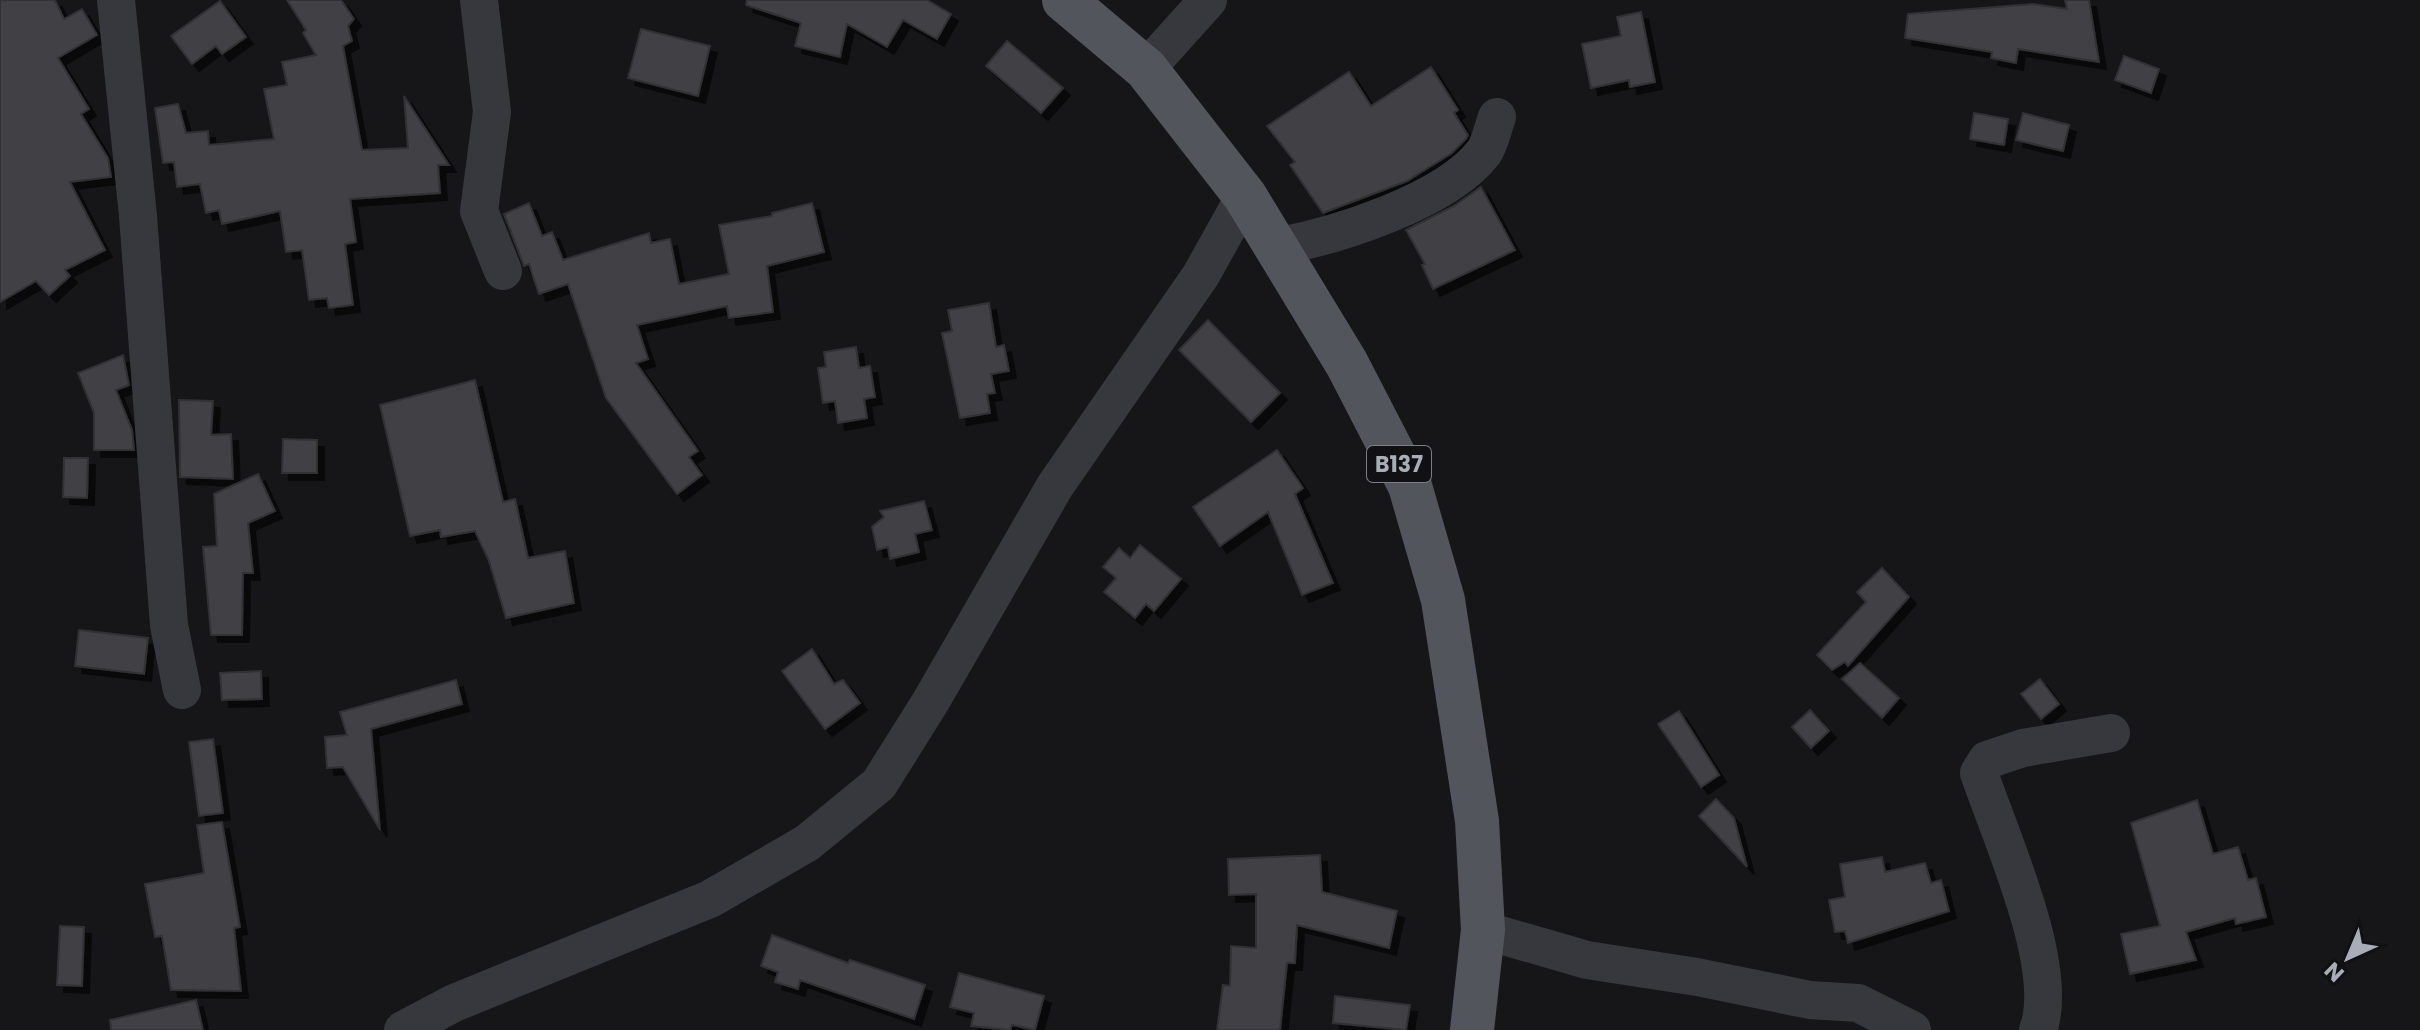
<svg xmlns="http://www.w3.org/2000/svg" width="2420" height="1030" font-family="Poppins,sans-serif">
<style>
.building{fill:#404145;stroke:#303034;stroke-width:2;filter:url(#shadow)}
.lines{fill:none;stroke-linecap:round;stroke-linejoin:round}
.minor{stroke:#37383d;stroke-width:38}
.major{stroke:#53555c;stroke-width:44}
.labels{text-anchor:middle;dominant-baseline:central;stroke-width:6;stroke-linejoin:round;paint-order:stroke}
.shield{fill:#111113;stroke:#7b7e86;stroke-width:2}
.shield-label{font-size:22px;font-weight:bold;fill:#a8adb8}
</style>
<defs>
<filter id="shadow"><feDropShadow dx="7" dy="7" stdDeviation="0" flood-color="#0009"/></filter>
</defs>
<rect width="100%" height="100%" fill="#161618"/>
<g class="building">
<path d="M 0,0 L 55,0 L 64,19 L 82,9 L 97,35 L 58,58 L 89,109 L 81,114 L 108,158 L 111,177 L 70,182 L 105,250 L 65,270 L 70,276 L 49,295 L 36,281 L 0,302 Z"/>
<path d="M 287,0 L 341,0 L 354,19 L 348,26 L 352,41 L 343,46 L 362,150 L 408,148 L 404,96 L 449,165 L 438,165 L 440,193 L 350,199 L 356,242 L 345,244 L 353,305 L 329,308 L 327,298 L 309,300 L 302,250 L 286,252 L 280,211 L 222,224 L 219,210 L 206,213 L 200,184 L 177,187 L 174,162 L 163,163 L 155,108 L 178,104 L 186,133 L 208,131 L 209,145 L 274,139 L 264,89 L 287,85 L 282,62 L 316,55 L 303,33 L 306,30 Z"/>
<path d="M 747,0 L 927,0 L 951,14 L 937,39 L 903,20 L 887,47 L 847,24 L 840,57 L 795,46 L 801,23 L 746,5 Z"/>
<path d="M 2065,0 L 2089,0 L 2099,62 L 2018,49 L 2016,63 L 1991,58 L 1992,52 L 1905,38 L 1908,14 L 2033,4 L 2067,9 Z"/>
<path d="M 220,1 L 246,37 L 222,54 L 216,46 L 192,64 L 171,36 Z"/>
<path d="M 1641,12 L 1655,82 L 1630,87 L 1629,80 L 1591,88 L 1582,44 L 1621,36 L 1617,17 Z"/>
<path d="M 641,29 L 710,46 L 698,96 L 628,78 Z"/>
<path d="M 1007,41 L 1063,88 L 1041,113 L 986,66 Z"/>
<path d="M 2124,56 L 2159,69 L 2151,93 L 2115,80 Z"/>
<path d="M 1431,67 L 1458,110 L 1454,113 L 1468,135 L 1466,139 L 1452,153 L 1407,181 L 1323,213 L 1290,165 L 1295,162 L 1267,126 L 1349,72 L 1371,106 Z"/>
<path d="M 1974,113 L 2008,119 L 2004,145 L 1970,139 Z"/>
<path d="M 2023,113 L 2069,125 L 2063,151 L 2016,140 Z"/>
<path d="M 1481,187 L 1515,250 L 1433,289 L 1422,265 L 1425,264 L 1406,230 L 1454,206 Z"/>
<path d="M 529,203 L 542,236 L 552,232 L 563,260 L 649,233 L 651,243 L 670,239 L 679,284 L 729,274 L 719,225 L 772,216 L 772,213 L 812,203 L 824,252 L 767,266 L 773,312 L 729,318 L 727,306 L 637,325 L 648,359 L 636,363 L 698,451 L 689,457 L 702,475 L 677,494 L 606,398 L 568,284 L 539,294 L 529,264 L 524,266 L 504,214 Z"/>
<path d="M 989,303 L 996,347 L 1004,345 L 1009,371 L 991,374 L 995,393 L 987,394 L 990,413 L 960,418 L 942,333 L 952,331 L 948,310 Z"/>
<path d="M 1208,320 L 1280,393 L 1251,422 L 1179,350 Z"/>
<path d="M 856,347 L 859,368 L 870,366 L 875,397 L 864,399 L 867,418 L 838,423 L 835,401 L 823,403 L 818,368 L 826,367 L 824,352 Z"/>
<path d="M 123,355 L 129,385 L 116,390 L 132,430 L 134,450 L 94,450 L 94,413 L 78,373 Z"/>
<path d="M 475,380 L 503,502 L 515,499 L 528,558 L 565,551 L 574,603 L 506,618 L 489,561 L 475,531 L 441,537 L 440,530 L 410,536 L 380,405 Z"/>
<path d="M 179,400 L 213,401 L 211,435 L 231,434 L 233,479 L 180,477 Z"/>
<path d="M 283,439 L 317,440 L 317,473 L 282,473 Z"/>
<path d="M 1277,450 L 1303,488 L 1295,494 L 1333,583 L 1302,595 L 1268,512 L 1220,546 L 1193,507 Z"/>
<path d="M 64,458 L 88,458 L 87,498 L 63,497 Z"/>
<path d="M 258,474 L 275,511 L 248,523 L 253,573 L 243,573 L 242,635 L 211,635 L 203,547 L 217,546 L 214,494 Z"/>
<path d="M 924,501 L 932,530 L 915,534 L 919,552 L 890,559 L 888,547 L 877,550 L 872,527 L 884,517 L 880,511 Z"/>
<path d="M 1140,545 L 1181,579 L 1154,611 L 1146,604 L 1135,618 L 1104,592 L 1116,578 L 1103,567 L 1119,548 L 1130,558 Z"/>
<path d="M 1882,568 L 1909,597 L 1848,666 L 1845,662 L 1832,670 L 1817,655 L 1866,602 L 1857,592 Z"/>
<path d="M 79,630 L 148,638 L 144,674 L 75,666 Z"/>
<path d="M 812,649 L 834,684 L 843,680 L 860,703 L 825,729 L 782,671 Z"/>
<path d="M 1860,663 L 1899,698 L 1882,718 L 1842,679 Z"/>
<path d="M 261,671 L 262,699 L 222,700 L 220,673 Z"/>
<path d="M 2040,679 L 2059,704 L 2041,719 L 2021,694 Z"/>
<path d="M 456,680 L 462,704 L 371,729 L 380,830 L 343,767 L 327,768 L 325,737 L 347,735 L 340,712 Z"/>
<path d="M 1810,710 L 1829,731 L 1811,748 L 1792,727 Z"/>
<path d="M 1679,711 L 1719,775 L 1701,787 L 1658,724 Z"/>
<path d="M 213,739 L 223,813 L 199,816 L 189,742 Z"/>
<path d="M 1716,799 L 1734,818 L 1747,867 L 1699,816 Z"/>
<path d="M 2197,800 L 2213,854 L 2238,847 L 2248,880 L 2256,878 L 2266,917 L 2236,924 L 2235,918 L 2186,932 L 2196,960 L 2130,974 L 2121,934 L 2160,926 L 2131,823 Z"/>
<path d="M 222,822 L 240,927 L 234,928 L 241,991 L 171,990 L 162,936 L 155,937 L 145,884 L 204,873 L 197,825 Z"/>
<path d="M 1320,855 L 1322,892 L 1397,911 L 1389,948 L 1297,925 L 1295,963 L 1287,963 L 1280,1030 L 1217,1030 L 1223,985 L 1230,986 L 1231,946 L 1256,948 L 1256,894 L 1229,895 L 1228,859 Z"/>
<path d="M 1882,857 L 1885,872 L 1925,863 L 1931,883 L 1941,880 L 1949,911 L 1848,943 L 1845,931 L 1835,932 L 1829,900 L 1845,897 L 1840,864 Z"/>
<path d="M 60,926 L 84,927 L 82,986 L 57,985 Z"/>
<path d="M 772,935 L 848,963 L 850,960 L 925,985 L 914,1019 L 800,980 L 798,989 L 775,982 L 778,972 L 761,966 Z"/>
<path d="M 959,973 L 1044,996 L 1035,1030 L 1012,1025 L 1010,1030 L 971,1026 L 974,1013 L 950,1007 Z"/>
<path d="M 1335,996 L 1410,1005 L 1406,1030 L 1333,1023 Z"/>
<path d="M 196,1000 L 203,1030 L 111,1030 L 110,1020 Z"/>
</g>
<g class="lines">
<g class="minor">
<path d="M 116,0 L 138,216 L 169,625 L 182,690"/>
<path d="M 479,0 L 492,112 L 479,211 L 503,271"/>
<path d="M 1146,69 L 1208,0"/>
<path d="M 1276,247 C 1335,236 1446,202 1484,152 C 1490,143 1493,128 1497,117"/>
<path d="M 1483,930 L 1587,960 L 1697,977 L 1810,1000 L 1858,1003 L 1912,1030"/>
<path d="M 403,1030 L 454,1003 L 710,899 L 807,843 L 879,784 L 931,701 L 1055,486 L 1201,275 L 1245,196"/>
<path d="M 2038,1030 C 2061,968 2001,838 1979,773 L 1987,760 L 2023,748 L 2111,733"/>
</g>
<path class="major" d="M 1064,0 L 1146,69 L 1245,196 L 1347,364 L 1410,486 L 1443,600 L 1477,821 L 1483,930 L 1472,1030"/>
</g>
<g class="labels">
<rect class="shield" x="1367" y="446" width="64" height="36" rx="6"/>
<g class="shield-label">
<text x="1399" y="464">B137</text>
</g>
</g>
<g transform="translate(2348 958) rotate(224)" stroke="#111113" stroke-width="6" paint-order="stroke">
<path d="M0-6L14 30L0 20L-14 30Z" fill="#a8adb8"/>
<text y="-12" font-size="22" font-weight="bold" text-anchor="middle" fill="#a8adb8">N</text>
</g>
</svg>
